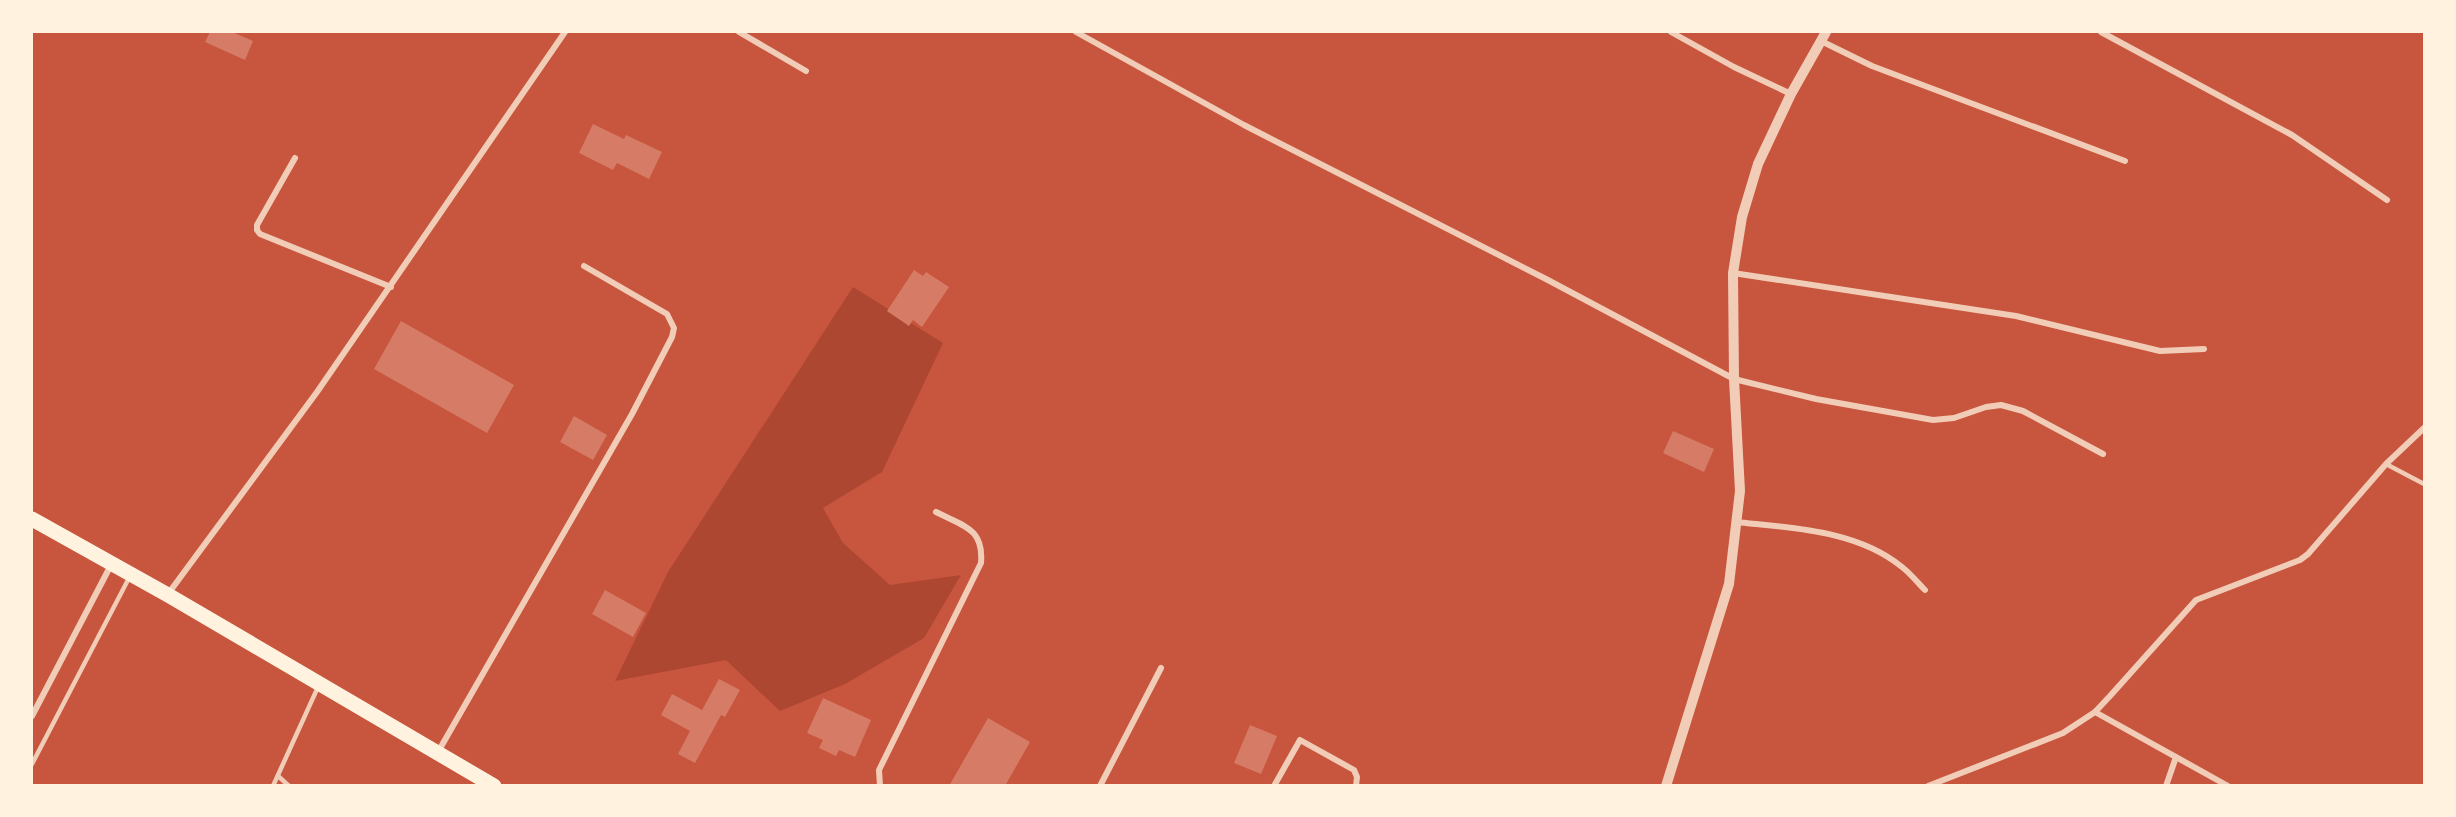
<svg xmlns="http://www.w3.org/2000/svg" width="2456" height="817" font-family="Arial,sans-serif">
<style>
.green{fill:#ae4732}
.building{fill:#d67c66}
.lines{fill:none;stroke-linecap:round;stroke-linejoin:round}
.service{stroke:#f1ccb7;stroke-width:4.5}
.minor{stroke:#f1ccb7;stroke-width:6}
.tertiary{stroke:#f1ccb7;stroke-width:10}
.primary{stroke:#fff3e0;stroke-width:15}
</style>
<rect width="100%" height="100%" fill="#c8553d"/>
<path class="green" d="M 853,287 L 943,343 L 882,472 L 823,508 L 843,543 L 890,585 L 961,575 L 924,638 L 845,684 L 780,711 L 726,660 L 615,681 L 668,572 Z"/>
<g class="building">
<path d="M 210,32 L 232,32 L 253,41 L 245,60 L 205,42 Z"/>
<path d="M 593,124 L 624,139 L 626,135 L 662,152 L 649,179 L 617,163 L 613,170 L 579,153 Z"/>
<path d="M 914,270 L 923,276 L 926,272 L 949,287 L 922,327 L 913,320 L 909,326 L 887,311 Z"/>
<path d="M 401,321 L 514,385 L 487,433 L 374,369 Z"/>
<path d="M 574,416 L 607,435 L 593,460 L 560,442 Z"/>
<path d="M 1673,431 L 1714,449 L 1704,472 L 1663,453 Z"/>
<path d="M 605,590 L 646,613 L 633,637 L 592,614 Z"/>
<path d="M 719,679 L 740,690 L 725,717 L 721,715 L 695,763 L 678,754 L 690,731 L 661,715 L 672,694 L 702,710 Z"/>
<path d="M 823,698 L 871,720 L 855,757 L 839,750 L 836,756 L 819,748 L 823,740 L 807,733 Z"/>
<path d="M 988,718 L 1030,742 L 1005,786 L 949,786 Z"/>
<path d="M 1250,725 L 1277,736 L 1261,774 L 1234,763 Z"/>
</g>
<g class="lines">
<g class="service">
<path d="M 2386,464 L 2424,484"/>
<path d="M 32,764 L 129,578"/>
<path d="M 278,776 L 289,786"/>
<path d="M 273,786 L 318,687"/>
</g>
<g class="minor">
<path d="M 739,32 L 806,71"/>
<path d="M 1076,32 L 1244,125 L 1546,279 L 1734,379 L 1816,399 L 1933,420 L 1954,418 L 1986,407 L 2001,405 L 2023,411 L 2103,454"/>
<path d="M 1671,32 L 1734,67 L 1791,94"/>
<path d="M 2101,32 L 2292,135 L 2387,200"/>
<path d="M 1821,41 L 1872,66 L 2125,161"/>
<path d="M 295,158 L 257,225 L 257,230 L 260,234 L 391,287"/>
<path d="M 1733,273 L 2016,316 L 2160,351 L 2204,349"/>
<path d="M 1736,522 C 1792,528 1857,530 1902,567 C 1911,574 1918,583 1925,590"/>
<path d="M 168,594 L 317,392 L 565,32"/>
<path d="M 2095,712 L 2228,786"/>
<path d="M 32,716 L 111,565"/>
<path d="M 438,752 L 632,414 L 672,337 L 674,328 L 667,314 L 584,266"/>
<path d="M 880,786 L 879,770 L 981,563 C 984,528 963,526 936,512"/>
<path d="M 1100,786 L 1161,668"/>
<path d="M 1274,786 L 1300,740 L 1354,770 L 1357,777 L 1356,786"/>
<path d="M 1928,786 L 2063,733 L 2095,712 L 2110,696 L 2196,600 L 2300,560 L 2308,554 L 2386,464 L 2424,428"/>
<path d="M 2166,786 L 2176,757"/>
</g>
<path class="tertiary" d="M 1666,786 L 1729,584 L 1740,491 L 1734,379 L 1733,273 L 1742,217 L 1758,164 L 1791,94 L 1826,32"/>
<path class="primary" d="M 32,519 L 168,595 L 494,786"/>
</g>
<rect width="2456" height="817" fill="none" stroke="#fff3e0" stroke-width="66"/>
</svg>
